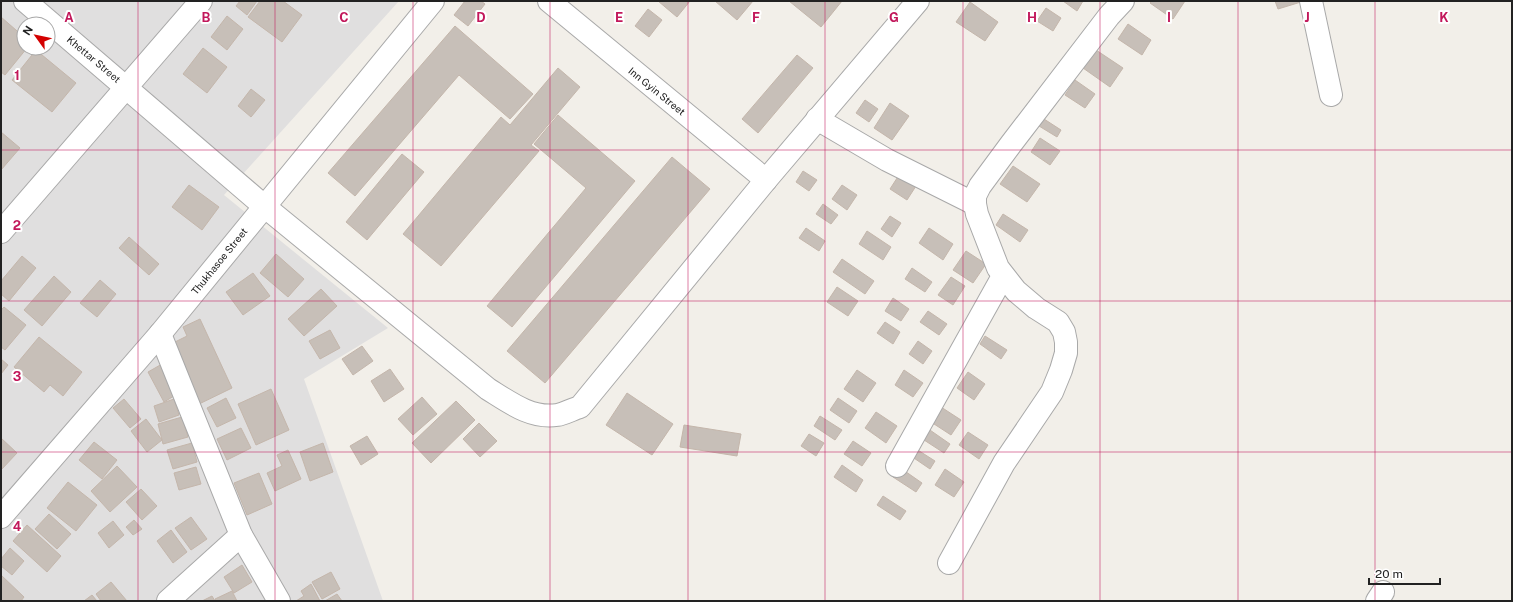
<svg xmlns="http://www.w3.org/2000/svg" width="1513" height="602" font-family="'Public Sans',sans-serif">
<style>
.residential{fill:#e0dfdf;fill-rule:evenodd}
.building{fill:#c7bfb8;stroke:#c4b6ab}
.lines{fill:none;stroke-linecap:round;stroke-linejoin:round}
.minor-casing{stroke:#a9a9a9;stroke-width:24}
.minor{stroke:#fff;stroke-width:22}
.grid{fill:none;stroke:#c2185b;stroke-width:1;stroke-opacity:0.55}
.labels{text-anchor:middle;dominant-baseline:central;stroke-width:4;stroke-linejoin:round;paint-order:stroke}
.street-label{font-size:10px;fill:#222;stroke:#fff}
.grid-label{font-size:13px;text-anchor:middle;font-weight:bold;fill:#c2185b;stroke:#fff;stroke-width:4;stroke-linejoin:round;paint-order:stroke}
</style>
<rect width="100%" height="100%" fill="#f2efe9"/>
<path class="residential" d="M 1,1 L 399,1 L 224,195 L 388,328 L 304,379 L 383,601 L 1,601 ZM 24,24 L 48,24 L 48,48 L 24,48 Z"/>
<g class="building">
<path d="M 240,1 L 257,1 L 247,15 L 236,6 Z"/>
<path d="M 260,1 L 283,1 L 302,15 L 282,42 L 248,17 Z"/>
<path d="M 465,1 L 481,1 L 485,4 L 468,26 L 454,15 Z"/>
<path d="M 658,1 L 690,1 L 677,17 Z"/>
<path d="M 715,1 L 753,1 L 737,20 Z"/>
<path d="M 789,1 L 842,1 L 821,27 Z"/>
<path d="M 1063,1 L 1083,1 L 1077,11 Z"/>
<path d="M 1152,1 L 1185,1 L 1173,19 L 1150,3 Z"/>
<path d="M 1275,1 L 1301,1 L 1301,2 L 1278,9 Z"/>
<path d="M 970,2 L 998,22 L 985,41 L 956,22 Z"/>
<path d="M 1046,8 L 1061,18 L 1053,31 L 1037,21 Z"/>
<path d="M 648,9 L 662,20 L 649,37 L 635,26 Z"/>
<path d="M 227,16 L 243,29 L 227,50 L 211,37 Z"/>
<path d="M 1,17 L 24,37 L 24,48 L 27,48 L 5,75 L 1,72 Z"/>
<path d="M 1128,24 L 1151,40 L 1142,55 L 1118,39 Z"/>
<path d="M 455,26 L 533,94 L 510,119 L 459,75 L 355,196 L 328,173 Z"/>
<path d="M 203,48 L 227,67 L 207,93 L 183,74 Z"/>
<path d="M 36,50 L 76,83 L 52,112 L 12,80 Z"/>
<path d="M 1096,50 L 1123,68 L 1110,87 L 1083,68 Z"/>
<path d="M 797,55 L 813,68 L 758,133 L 742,119 Z"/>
<path d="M 558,68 L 580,87 L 531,145 L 539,151 L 441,266 L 403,234 L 501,117 L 510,125 Z"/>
<path d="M 1075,80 L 1095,94 L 1085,108 L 1065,95 Z"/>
<path d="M 251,89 L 265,100 L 251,117 L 238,106 Z"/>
<path d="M 865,100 L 878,109 L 869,122 L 856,113 Z"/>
<path d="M 890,103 L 909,116 L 892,140 L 874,128 Z"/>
<path d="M 558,115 L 635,181 L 512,327 L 487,306 L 586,188 L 534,144 Z"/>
<path d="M 1044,119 L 1061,130 L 1057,137 L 1039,126 Z"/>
<path d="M 1,132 L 20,148 L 1,170 Z"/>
<path d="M 1040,138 L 1060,151 L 1050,165 L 1031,152 Z"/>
<path d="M 402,154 L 424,172 L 367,240 L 346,222 Z"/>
<path d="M 672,157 L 710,189 L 545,383 L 507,351 Z"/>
<path d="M 1013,166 L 1040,184 L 1027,202 L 1000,184 Z"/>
<path d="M 803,171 L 817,180 L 809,191 L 796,182 Z"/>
<path d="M 899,175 L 916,186 L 907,200 L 890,189 Z"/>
<path d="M 189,185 L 219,207 L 202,230 L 172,207 Z"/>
<path d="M 842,185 L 857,195 L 847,210 L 832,199 Z"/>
<path d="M 823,204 L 838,215 L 831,224 L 816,214 Z"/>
<path d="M 1003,214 L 1028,230 L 1020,242 L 996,225 Z"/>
<path d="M 890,216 L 901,223 L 892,237 L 881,229 Z"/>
<path d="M 806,228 L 825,241 L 819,251 L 799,238 Z"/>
<path d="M 929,228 L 953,244 L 943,260 L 919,243 Z"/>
<path d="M 867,231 L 891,247 L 883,260 L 859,244 Z"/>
<path d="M 129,237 L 159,264 L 149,275 L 119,248 Z"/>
<path d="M 966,251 L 986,264 L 973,283 L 953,270 Z"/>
<path d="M 276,254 L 304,279 L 288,297 L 260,273 Z"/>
<path d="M 22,256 L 36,268 L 9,301 L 1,294 L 1,281 Z"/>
<path d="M 842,259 L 874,281 L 865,294 L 833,272 Z"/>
<path d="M 912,268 L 932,282 L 925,292 L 905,279 Z"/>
<path d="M 253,273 L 270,296 L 243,315 L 226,292 Z"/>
<path d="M 54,276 L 71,292 L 42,326 L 24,310 Z"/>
<path d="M 951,277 L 965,286 L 953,305 L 938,295 Z"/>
<path d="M 100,280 L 116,294 L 97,317 L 80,303 Z"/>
<path d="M 837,287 L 858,301 L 848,316 L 827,302 Z"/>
<path d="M 321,289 L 337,306 L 304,336 L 288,319 Z"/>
<path d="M 893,298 L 909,309 L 901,321 L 885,311 Z"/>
<path d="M 4,307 L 26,325 L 5,350 L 1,347 L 1,310 Z"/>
<path d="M 928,311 L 947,324 L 939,335 L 920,322 Z"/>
<path d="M 200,319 L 232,388 L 197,405 L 169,345 L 187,336 L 183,327 Z"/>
<path d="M 885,322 L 900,332 L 893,344 L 877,333 Z"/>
<path d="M 330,330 L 340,348 L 320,359 L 309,341 Z"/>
<path d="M 985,336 L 1007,350 L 1001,359 L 980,344 Z"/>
<path d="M 39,337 L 82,372 L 63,396 L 50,385 L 44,392 L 14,367 Z"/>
<path d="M 918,341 L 932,351 L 923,364 L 909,354 Z"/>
<path d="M 362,346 L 373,361 L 353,375 L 342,359 Z"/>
<path d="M 1,359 L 8,365 L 1,374 Z"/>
<path d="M 162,364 L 179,393 L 164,402 L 148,372 Z"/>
<path d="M 390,369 L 404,389 L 384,402 L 371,381 Z"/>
<path d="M 857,370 L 876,383 L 863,402 L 844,389 Z"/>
<path d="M 904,370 L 923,383 L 913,397 L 895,385 Z"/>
<path d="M 968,372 L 985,384 L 974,400 L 957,388 Z"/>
<path d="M 271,389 L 289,430 L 256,445 L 238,404 Z"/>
<path d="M 627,393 L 673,424 L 652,455 L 606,425 Z"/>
<path d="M 422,397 L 437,414 L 413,435 L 398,419 Z"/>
<path d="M 226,398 L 236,418 L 217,427 L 207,408 Z"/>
<path d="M 838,398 L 857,411 L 849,423 L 830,410 Z"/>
<path d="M 124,399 L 141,419 L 130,428 L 113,408 Z"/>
<path d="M 174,399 L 179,415 L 159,422 L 154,406 Z"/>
<path d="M 456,401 L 475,420 L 431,463 L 412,443 Z"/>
<path d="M 941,407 L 961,420 L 951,435 L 931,422 Z"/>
<path d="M 876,412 L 897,426 L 886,443 L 865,428 Z"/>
<path d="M 820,416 L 842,430 L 835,440 L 814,426 Z"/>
<path d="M 182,417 L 188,437 L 163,444 L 158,424 Z"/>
<path d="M 146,419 L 162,440 L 147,452 L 131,431 Z"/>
<path d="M 479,423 L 497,441 L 480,457 L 463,439 Z"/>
<path d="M 684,425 L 741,434 L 737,456 L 680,447 Z"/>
<path d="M 241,428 L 251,448 L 227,460 L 217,439 Z"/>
<path d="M 927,428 L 950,444 L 944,453 L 921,438 Z"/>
<path d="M 968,432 L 988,445 L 979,459 L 959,445 Z"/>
<path d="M 809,434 L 824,443 L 816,456 L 801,446 Z"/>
<path d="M 367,436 L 378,454 L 361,465 L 350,446 Z"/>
<path d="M 1,438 L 17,453 L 1,470 Z"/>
<path d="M 853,441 L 871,453 L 862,466 L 844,454 Z"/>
<path d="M 94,442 L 117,460 L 102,479 L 79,460 Z"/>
<path d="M 192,443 L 197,462 L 173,469 L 167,450 Z"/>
<path d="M 323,443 L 333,472 L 310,481 L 300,452 Z"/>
<path d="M 913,447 L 935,461 L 930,469 L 908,454 Z"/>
<path d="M 288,450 L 301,479 L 275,491 L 267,473 L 282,466 L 277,455 Z"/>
<path d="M 842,465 L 863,480 L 856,492 L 834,477 Z"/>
<path d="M 117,466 L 137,487 L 110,512 L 91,491 Z"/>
<path d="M 196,467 L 201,484 L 179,490 L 174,473 Z"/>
<path d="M 899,467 L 922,483 L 916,492 L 893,477 Z"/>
<path d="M 945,469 L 964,482 L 954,497 L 935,485 Z"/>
<path d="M 259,473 L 272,504 L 247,515 L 234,483 Z"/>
<path d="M 68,482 L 97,505 L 76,531 L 47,508 Z"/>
<path d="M 141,489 L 157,506 L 142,520 L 126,502 Z"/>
<path d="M 883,496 L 906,511 L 900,520 L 877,505 Z"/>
<path d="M 49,514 L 71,534 L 57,549 L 35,529 Z"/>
<path d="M 191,517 L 207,539 L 191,550 L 175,528 Z"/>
<path d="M 134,520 L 142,529 L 133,535 L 126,527 Z"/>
<path d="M 113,521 L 124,535 L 109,548 L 98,533 Z"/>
<path d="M 27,525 L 61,556 L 47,572 L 13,541 Z"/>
<path d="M 171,530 L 187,552 L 173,563 L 157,541 Z"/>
<path d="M 10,548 L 24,561 L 12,575 L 1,566 L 1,559 Z"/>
<path d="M 242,565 L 252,582 L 234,593 L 224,577 Z"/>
<path d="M 331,572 L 340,589 L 322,599 L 312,582 Z"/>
<path d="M 1,575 L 24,597 L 21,601 L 1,601 Z"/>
<path d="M 111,582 L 127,601 L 101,601 L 96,594 Z"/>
<path d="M 311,584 L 320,601 L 296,601 L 304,596 L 301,591 Z"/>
<path d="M 232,591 L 237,601 L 216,601 L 215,599 Z"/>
<path d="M 337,594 L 342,601 L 325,601 Z"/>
<path d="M 92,595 L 97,601 L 84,601 Z"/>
<path d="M 212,596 L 215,601 L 202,601 Z"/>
</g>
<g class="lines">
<g class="minor-casing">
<g id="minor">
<path d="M 25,1 L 264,206 L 488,389 C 509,402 531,419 557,415 C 564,414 573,409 580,407 L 766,180 L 918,1"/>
<path d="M 549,1 L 766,180"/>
<path d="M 1311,1 L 1331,95"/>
<path d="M 817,119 L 887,160 L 975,204"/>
<path d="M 1,232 L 201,1"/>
<path d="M 160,334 L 241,535 L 279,601"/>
<path d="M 897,466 L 1003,276"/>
<path d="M 1,517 L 160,334 L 433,1"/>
<path d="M 949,563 L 1004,463 L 1052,392 L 1061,370 L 1066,353 L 1066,342 L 1064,332 L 1058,322 L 1036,308 L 1016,291 L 998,268 L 977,214 L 975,204 L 975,196 L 980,186 L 1011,144 L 1109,16 L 1123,1"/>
<path d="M 168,601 L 241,535"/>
<path d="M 1377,601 L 1383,592"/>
</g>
</g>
<use href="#minor" class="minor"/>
</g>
<path class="grid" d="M 138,1 L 138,601M 275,1 L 275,601M 413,1 L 413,601M 550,1 L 550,601M 688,1 L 688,601M 825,1 L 825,601M 963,1 L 963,601M 1100,1 L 1100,601M 1238,1 L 1238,601M 1375,1 L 1375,601M 1,150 L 1512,150M 1,301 L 1512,301M 1,452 L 1512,452"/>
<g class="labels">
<g class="street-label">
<text transform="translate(94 59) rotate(40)">Khettar Street</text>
<text transform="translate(657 91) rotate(39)">Inn Gyin Street</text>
<text transform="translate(219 261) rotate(-51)">Thukhasoe Street</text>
</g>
</g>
<g class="grid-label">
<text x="69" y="22">A</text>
<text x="206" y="22">B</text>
<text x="344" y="22">C</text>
<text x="481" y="22">D</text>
<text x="619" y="22">E</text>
<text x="756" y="22">F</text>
<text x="894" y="22">G</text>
<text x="1032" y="22">H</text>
<text x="1169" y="22">I</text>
<text x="1307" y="22">J</text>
<text x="1444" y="22">K</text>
<text x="17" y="80">1</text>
<text x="17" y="230">2</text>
<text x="17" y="381">3</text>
<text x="17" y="531">4</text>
</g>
<rect width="1513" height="602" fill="none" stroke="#222222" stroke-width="4"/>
<g transform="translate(36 36) rotate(303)"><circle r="19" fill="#ffffff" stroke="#a7a7a7"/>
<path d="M0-3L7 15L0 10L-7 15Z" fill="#d40000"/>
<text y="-6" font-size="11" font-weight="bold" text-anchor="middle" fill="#222222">N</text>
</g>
<path d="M1369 578v6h71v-6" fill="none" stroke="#222222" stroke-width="2"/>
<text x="1375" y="578" font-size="12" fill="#222222" stroke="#ffffff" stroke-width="3" paint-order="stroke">20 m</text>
</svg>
